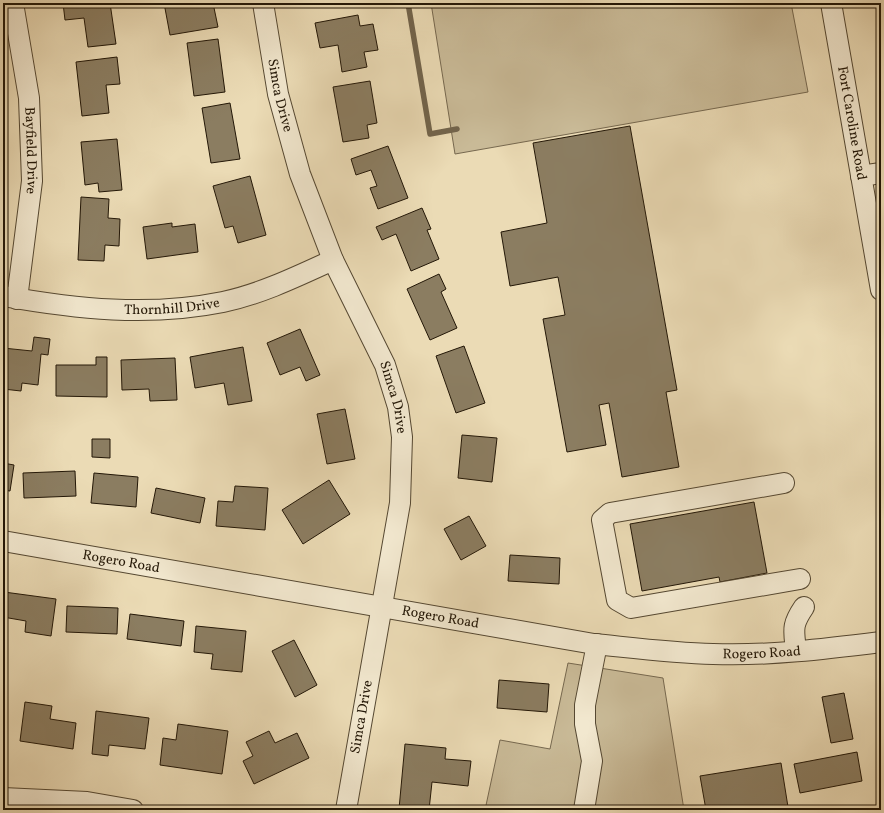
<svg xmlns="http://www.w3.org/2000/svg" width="884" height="813" font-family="Vollkorn,serif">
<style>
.green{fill:#c9ba97;stroke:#76684f}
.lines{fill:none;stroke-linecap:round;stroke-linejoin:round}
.stream{stroke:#72644c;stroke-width:5.5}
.building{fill:#8b7d61;stroke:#231707}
.minor-casing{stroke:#554832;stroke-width:22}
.minor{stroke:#f2e8cf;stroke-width:20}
.labels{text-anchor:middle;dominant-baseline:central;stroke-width:4;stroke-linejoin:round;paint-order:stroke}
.street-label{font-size:14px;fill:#231707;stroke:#f2e8cf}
</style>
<rect width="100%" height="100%" fill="#ebdbb5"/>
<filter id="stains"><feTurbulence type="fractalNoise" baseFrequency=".005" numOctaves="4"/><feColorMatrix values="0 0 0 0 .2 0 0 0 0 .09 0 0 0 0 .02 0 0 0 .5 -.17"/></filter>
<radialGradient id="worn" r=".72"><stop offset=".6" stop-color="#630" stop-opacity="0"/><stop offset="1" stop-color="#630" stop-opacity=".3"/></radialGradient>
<g class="green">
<path d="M 431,3 L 791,3 L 808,92 L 455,154 Z"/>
<path d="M 568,663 L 663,678 L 684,810 L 485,810 L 500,740 L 550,749 Z"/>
</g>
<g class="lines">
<path class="stream" d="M 408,3 L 430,134 L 457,129"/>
</g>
<g class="building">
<path d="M 63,3 L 110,3 L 116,44 L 88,47 L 84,18 L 65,20 Z"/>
<path d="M 164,3 L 213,3 L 218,27 L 170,35 Z"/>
<path d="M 358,15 L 360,26 L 373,24 L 378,50 L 364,52 L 367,67 L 342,72 L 338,45 L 320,48 L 315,23 Z"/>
<path d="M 218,39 L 225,92 L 194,96 L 187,43 Z"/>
<path d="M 117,57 L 120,84 L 106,85 L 109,113 L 82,116 L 76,62 Z"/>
<path d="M 370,81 L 377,123 L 367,125 L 369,138 L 343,142 L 333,87 Z"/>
<path d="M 230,103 L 240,159 L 211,163 L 202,108 Z"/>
<path d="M 630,126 L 677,390 L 666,392 L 679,467 L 622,477 L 609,403 L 599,405 L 606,445 L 567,452 L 543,319 L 565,315 L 558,277 L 510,286 L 501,232 L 547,223 L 533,143 Z"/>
<path d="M 117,139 L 122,190 L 99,192 L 98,183 L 85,185 L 81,142 Z"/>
<path d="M 388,146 L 408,198 L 378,209 L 370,188 L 377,186 L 371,170 L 356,175 L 351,159 Z"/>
<path d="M 250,176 L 266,235 L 238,243 L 233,226 L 225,228 L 213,186 Z"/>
<path d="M 81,197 L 109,199 L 108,218 L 120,219 L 119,246 L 105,245 L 104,261 L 78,260 Z"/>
<path d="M 422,208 L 431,229 L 427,230 L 439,259 L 411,271 L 396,234 L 382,240 L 376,227 Z"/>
<path d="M 172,223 L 172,227 L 195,224 L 198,252 L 147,259 L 143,227 Z"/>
<path d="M 439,274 L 446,289 L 441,292 L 457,328 L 430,340 L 407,289 Z"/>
<path d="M 300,329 L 320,375 L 306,381 L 300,367 L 280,375 L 267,343 Z"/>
<path d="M 34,337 L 50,339 L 48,355 L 41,354 L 38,385 L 22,383 L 21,391 L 3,389 L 3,348 L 32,351 Z"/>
<path d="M 464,346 L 485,403 L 456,413 L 436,356 Z"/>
<path d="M 243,347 L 252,401 L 228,405 L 224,383 L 195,388 L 190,357 Z"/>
<path d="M 96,357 L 107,357 L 107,397 L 56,396 L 56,365 L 96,365 Z"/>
<path d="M 175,358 L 177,400 L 150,401 L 149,389 L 122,390 L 121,360 Z"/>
<path d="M 345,409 L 355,459 L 327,464 L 317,414 Z"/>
<path d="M 462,435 L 497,438 L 492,482 L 458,478 Z"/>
<path d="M 92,439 L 110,439 L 110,458 L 92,457 Z"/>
<path d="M 3,463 L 14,465 L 10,491 L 3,490 Z"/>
<path d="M 75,471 L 76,496 L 24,498 L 23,473 Z"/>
<path d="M 94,473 L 138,477 L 136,507 L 91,503 Z"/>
<path d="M 329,480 L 350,514 L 303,544 L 282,510 Z"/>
<path d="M 235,486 L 268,488 L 265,530 L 216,526 L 218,501 L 233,502 Z"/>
<path d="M 156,488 L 205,498 L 200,523 L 151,513 Z"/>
<path d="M 754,502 L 767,573 L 720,582 L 719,577 L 642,591 L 630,524 Z"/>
<path d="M 469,516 L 486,546 L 461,560 L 444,529 Z"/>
<path d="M 510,555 L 560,558 L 559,584 L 508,581 Z"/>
<path d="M 4,592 L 56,599 L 51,636 L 25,632 L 26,621 L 3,617 Z"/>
<path d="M 67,606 L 118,608 L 117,634 L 66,632 Z"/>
<path d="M 130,614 L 184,621 L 181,646 L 127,639 Z"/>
<path d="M 196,626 L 246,631 L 242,672 L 211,669 L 213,654 L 194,652 Z"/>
<path d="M 294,640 L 317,685 L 295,697 L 272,651 Z"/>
<path d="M 499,680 L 549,684 L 547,712 L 497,708 Z"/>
<path d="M 844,693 L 853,739 L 831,743 L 822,697 Z"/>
<path d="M 25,702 L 52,706 L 50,719 L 76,723 L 73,749 L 20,741 Z"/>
<path d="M 96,711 L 149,718 L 145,749 L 109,745 L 108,756 L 92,754 Z"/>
<path d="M 178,724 L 228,731 L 222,774 L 160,765 L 163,738 L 176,740 Z"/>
<path d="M 269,731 L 275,743 L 297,733 L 309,758 L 254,784 L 243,761 L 253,756 L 246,742 Z"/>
<path d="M 405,744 L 446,748 L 445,759 L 471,761 L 468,786 L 432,782 L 429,810 L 399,809 Z"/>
<path d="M 857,752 L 862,781 L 800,793 L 794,764 Z"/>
<path d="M 781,763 L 788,807 L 768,810 L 706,810 L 700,776 Z"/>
</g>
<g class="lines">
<g class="minor-casing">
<g id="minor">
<path id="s1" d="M 13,3 L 29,98 L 32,181 L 17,299"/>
<path id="s2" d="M 263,3 L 278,94 L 300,174 L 333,260 L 385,365 L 398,407 L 402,437 L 400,503 L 346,810"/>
<path id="s3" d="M 831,3 L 881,290"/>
<path d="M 861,176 L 881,173"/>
<path id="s4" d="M 3,296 C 76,309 149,317 223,302 C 261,294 298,276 333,260"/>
<path d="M 784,483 L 610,513 L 602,520 L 617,600 L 631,608 L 800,579"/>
<path id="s5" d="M 3,541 L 594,644 C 634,648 673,653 713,654 C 769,656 825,649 881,642"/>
<path d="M 796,651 C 794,630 791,626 804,607"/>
<path d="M 3,798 L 87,802 L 133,810"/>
<path d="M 584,810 L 592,761 L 585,724 L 585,705 L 597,644"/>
</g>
</g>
<use href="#minor" class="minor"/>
</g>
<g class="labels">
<g class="street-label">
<text stroke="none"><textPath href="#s2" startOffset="94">Simca Drive</textPath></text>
<text stroke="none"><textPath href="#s3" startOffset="122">Fort Caroline Road</textPath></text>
<text stroke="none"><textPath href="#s1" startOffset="149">Bayfield Drive</textPath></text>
<text stroke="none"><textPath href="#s4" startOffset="170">Thornhill Drive</textPath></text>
<text stroke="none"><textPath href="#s2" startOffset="418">Simca Drive</textPath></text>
<text stroke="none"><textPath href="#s5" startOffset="120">Rogero Road</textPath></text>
<text stroke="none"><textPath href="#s5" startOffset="444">Rogero Road</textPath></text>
<text stroke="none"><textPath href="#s5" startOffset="768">Rogero Road</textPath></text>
<text transform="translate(362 717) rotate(-80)">Simca Drive</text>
</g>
</g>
<rect width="884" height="813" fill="none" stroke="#ebdbb5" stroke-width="16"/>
<rect x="4" y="4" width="876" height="805" fill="none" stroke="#231707" stroke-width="2"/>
<rect x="8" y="8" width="868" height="797" fill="none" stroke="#231707"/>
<rect width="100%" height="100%" filter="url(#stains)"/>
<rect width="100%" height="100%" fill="url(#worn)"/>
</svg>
